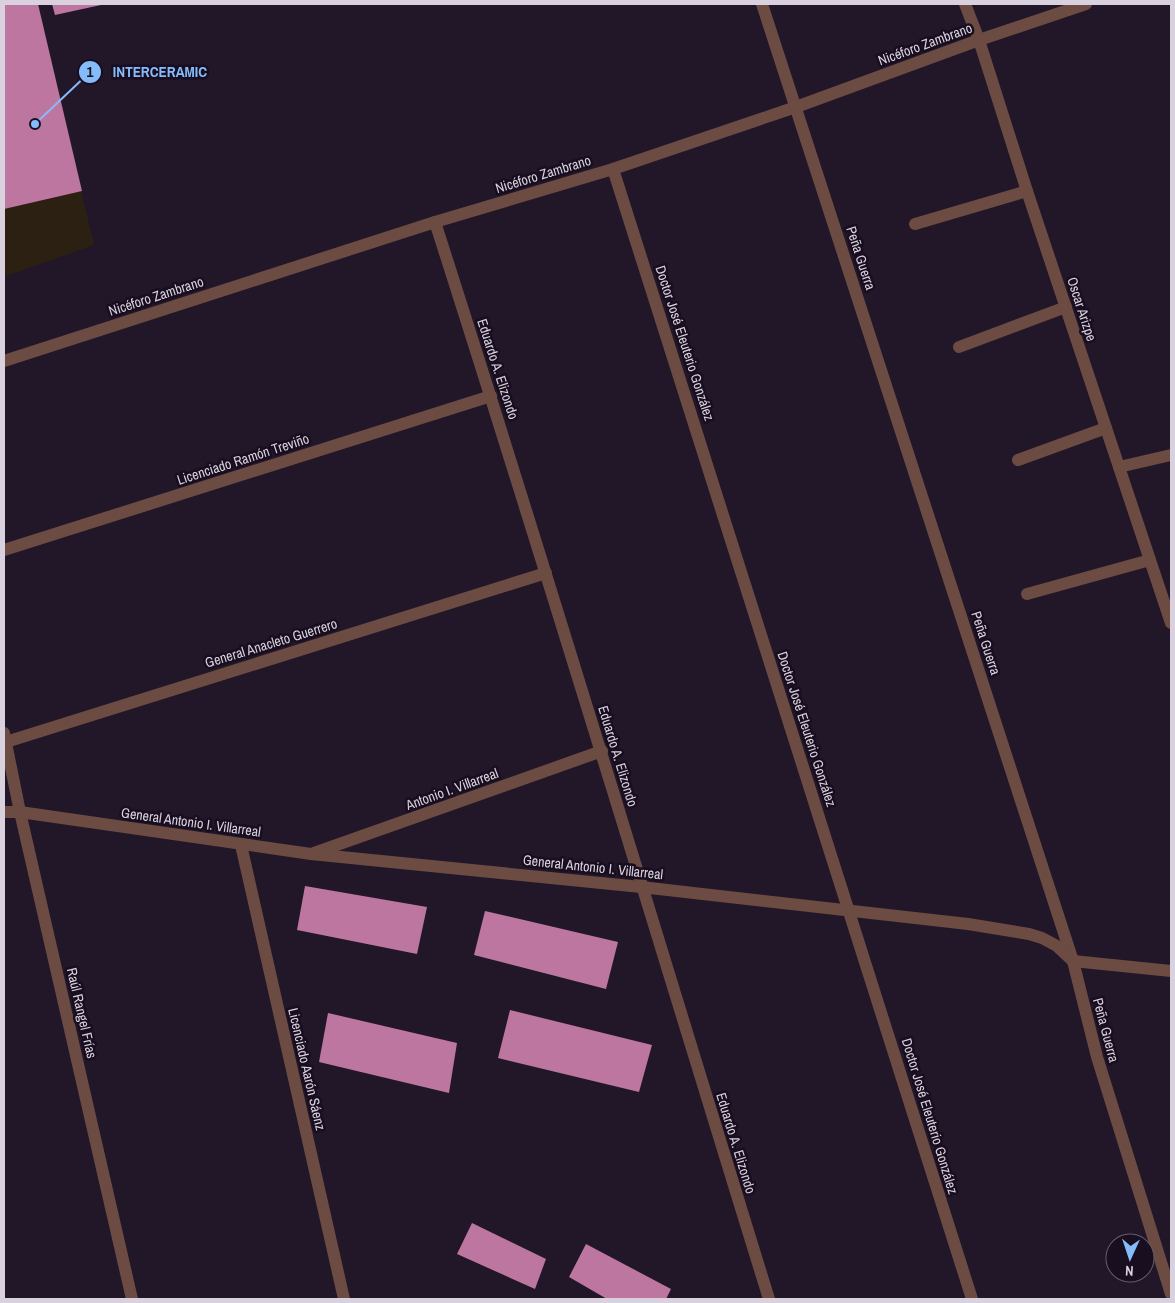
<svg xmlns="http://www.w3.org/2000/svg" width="1175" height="1303" font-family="'Archivo Narrow',sans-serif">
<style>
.industrial{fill:#2c2012}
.building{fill:#bd76a0}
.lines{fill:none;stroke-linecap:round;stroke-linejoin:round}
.minor{stroke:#6c4b42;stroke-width:12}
.labels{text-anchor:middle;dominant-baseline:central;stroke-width:5;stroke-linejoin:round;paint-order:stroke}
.street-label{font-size:14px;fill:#d9d2de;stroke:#180e1f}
.leader{fill:none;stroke:#86bbfb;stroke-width:2}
.callout-dot{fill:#86bbfb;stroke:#180e1f;stroke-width:2}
.mark-label{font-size:15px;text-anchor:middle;font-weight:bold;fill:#111}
.callout-label{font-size:15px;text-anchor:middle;font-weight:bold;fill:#86bbfb;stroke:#180e1f;stroke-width:5;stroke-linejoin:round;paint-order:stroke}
</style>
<rect width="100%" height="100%" fill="#211728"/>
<path class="industrial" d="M 4,4 L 37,4 L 94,245 L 4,277 Z"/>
<g class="building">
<path d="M 4,4 L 38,4 L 82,191 L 4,209 Z"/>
<path d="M 52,4 L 101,4 L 101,5 L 55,15 Z"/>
<path d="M 305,886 L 427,907 L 417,954 L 297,930 Z"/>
<path d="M 485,911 L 618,942 L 606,989 L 474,955 Z"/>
<path d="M 510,1010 L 652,1045 L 639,1092 L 498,1058 Z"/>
<path d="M 328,1013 L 457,1043 L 449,1093 L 319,1062 Z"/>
<path d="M 472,1223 L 546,1259 L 535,1289 L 457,1254 Z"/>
<path d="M 586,1244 L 671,1289 L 666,1299 L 607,1299 L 569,1277 Z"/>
</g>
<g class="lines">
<g class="minor">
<path d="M 762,4 L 1073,961 L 1097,1057 L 1171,1294"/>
<path d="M 965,4 L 979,40 L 1027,191 L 1171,623"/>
<path d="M 613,169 L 972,1299"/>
<path d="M 435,222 C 550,580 658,940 769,1299"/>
<path d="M 915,224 L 1027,191"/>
<path d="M 959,347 L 1066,307"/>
<path d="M 4,361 L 435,222 L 613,169 L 796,107 L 979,40 L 1086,4"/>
<path d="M 1018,460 L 1106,428"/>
<path d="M 1119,467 L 1171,455"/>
<path d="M 4,550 L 491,396"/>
<path d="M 1027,594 L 1150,560"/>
<path d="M 4,733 L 20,812 L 132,1299"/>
<path d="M 6,742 L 546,573"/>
<path d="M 4,812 L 20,812 L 311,854 L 641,887 L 968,924 L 1029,934 L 1042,938 L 1057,946 L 1073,961 L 1171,971"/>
<path d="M 241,845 L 344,1299"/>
<path d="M 314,853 L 602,751"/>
</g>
</g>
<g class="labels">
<g class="street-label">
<text transform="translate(925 44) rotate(-20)">Nicéforo Zambrano</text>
<text transform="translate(543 174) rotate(-17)">Nicéforo Zambrano</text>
<text transform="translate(861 258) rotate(72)">Peña Guerra</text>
<text transform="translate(156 296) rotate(-18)">Nicéforo Zambrano</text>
<text transform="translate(1082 309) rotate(72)">Oscar Arizpe</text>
<text transform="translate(685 343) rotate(72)">Doctor José Eleuterio González</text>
<text transform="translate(498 369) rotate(72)">Eduardo A. Elizondo</text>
<text transform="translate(243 459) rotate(-18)">Licenciado Ramón Treviño</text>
<text transform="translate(271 643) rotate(-17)">General Anacleto Guerrero</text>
<text transform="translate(986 643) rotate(72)">Peña Guerra</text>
<text transform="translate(807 729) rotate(72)">Doctor José Eleuterio González</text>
<text transform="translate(618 756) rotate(73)">Eduardo A. Elizondo</text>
<text transform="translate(452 789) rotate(-20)">Antonio I. Villarreal</text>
<text transform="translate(191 822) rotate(8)">General Antonio I. Villarreal</text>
<text transform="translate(593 867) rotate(6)">General Antonio I. Villarreal</text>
<text transform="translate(82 1013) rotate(77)">Raúl Rangel Frías</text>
<text transform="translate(1106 1030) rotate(75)">Peña Guerra</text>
<text transform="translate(307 1069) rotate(77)">Licenciado Aarón Sáenz</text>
<text transform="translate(930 1116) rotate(73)">Doctor José Eleuterio González</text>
<text transform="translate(736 1143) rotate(73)">Eduardo A. Elizondo</text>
</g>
</g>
<path class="leader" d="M35 124L90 72"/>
<g class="callout-dot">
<circle cx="35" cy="124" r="5"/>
<circle cx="90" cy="72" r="12"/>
</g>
<g class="mark-label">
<text x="90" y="77">1</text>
</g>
<g class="callout-label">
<text x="160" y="77">INTERCERAMIC</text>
</g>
<rect width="1175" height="1303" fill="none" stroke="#d9d2de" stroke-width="10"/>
<g transform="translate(1130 1258) rotate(183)"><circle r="24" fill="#180e1f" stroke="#655c6b"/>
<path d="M0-4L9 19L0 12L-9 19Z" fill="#86bbfb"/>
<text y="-8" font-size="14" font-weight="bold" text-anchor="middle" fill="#d9d2de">N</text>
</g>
</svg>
